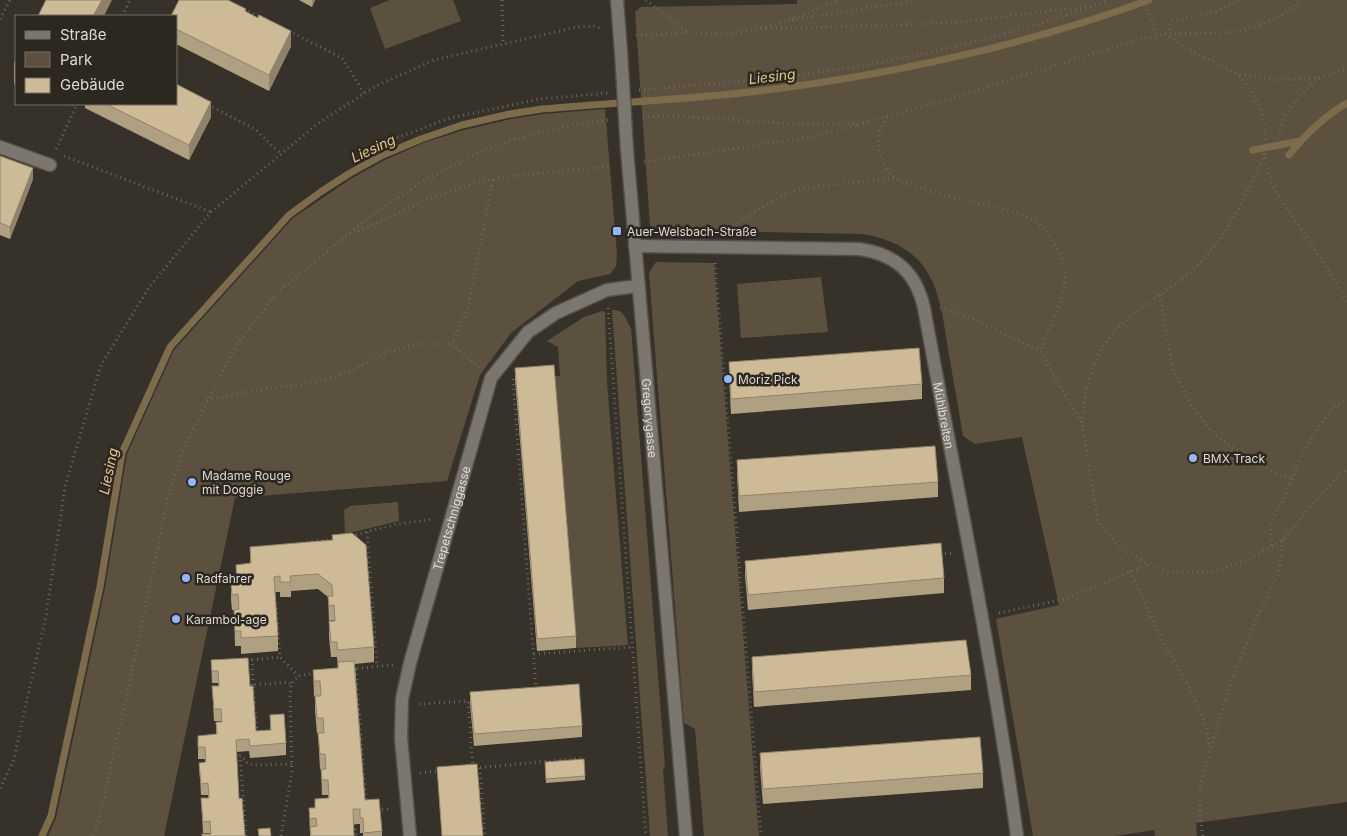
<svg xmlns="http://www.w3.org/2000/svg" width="1347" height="836" font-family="Inter,sans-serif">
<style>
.green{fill:#5c513e}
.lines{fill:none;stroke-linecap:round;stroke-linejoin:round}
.stream{stroke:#7d6c4b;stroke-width:7}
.street-casing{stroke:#545049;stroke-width:15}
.secondary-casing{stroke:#545049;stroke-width:15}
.path{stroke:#6c6861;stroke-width:3;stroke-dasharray:1 4;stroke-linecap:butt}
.street{stroke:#7c776e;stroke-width:12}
.secondary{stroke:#7c776e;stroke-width:12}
.secondary-bridge-casing{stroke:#545049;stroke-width:15;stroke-linecap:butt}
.secondary-bridge{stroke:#7c776e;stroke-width:12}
.wall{fill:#b0a082}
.shaded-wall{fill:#90826a}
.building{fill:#cdba97;stroke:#90826a}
.poi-dot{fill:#92b7fd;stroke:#2c2820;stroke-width:2}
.labels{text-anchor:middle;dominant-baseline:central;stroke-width:5;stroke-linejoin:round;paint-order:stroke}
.poi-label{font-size:12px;fill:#dedbd6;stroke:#2c2820;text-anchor:start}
.street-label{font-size:12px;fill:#dedbd6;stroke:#2c2820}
.water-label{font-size:14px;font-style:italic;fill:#e5c68d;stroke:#2c2820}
</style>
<rect width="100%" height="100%" fill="#36322a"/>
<g class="green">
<path d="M 390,0 L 453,0 L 461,21 L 385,49 L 370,8 Z"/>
<path d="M 797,0 L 1347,0 L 1347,802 L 1196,823 L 1197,836 L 1155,836 L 1154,830 L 1115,836 L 1033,836 L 996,619 L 1059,605 L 1022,437 L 975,444 L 963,436 C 959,411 954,385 950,360 C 944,328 942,287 920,262 C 905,245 883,237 862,234 L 657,230 L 652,228 L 650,225 L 635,12 L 641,7 L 797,4 Z"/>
<path d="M 605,109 L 617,254 L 616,266 L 610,274 L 578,281 L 511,333 L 480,375 L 447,481 L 235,498 L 164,836 L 48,836 L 56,818 L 105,588 L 127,454 L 174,350 L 293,218 L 352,178 L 385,160 L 423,143 L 464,130 L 511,119 L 543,114 Z"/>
<path d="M 656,262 L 714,263 L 759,836 L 704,836 L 695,729 L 684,723 L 649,273 Z"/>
<path d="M 821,277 L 828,332 L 741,338 L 737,284 Z"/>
<path d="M 613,310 C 625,310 625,319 631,328 L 665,766 L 663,770 L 668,836 L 650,836 L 612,311 Z"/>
<path d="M 602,311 L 605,312 L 607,383 L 628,645 L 576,648 L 554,376 L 560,376 L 558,347 L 547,341 L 584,317 Z"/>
<path d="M 398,502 L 399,521 L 345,534 L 344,510 L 350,506 Z"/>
</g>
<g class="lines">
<g class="stream">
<path d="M 1253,150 L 1300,141"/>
<path d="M 1289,155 C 1306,134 1323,117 1347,103"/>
<path d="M 42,836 L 51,816 L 100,587 L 122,453 L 170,347 L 289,215 L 322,191 L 350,173 L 383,155 L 421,139 L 462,125 L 510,114 L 542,109 C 620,102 698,99 775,89 C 903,72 1029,44 1149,0"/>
</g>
<g class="street-casing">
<g id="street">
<path d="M 0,147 L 50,165"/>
<path id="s1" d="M 635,246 L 859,249 C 895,254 916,272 924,308 C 956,483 993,659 1017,836"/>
<path id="s2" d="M 410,836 L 401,738 L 402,699 L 410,663 L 491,378 L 528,332 L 556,313 L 607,290 L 638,286"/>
</g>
</g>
<g class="secondary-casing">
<g id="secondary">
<path d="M 617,0 L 621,52"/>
<path id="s3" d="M 627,150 L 686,836"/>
</g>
</g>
<g class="path">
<path d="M 502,0 L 503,43"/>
<path d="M 646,0 L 688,32"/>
<path d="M 1144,0 L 1157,36"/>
<path d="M 1239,0 L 1215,12 L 1171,21 L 1166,34 L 1183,46 L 1237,74 L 1275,80 L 1319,78 L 1347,69"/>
<path d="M 244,9 L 261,17"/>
<path d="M 122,16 L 130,0"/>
<path d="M 0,19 L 10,0"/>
<path d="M 792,20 L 917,0"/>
<path d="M 761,29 L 950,23 L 1083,7"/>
<path d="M 289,31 L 342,58 L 364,93"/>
<path d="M 636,35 L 658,35 L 689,32 L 725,34 L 755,30 L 784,22 L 841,0"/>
<path d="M 1319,78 L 1299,97 L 1286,114 L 1276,141 L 1264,153 L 1272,185 L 1333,277 L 1347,302"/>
<path d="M 639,90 C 684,86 728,83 772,78 C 883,66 1004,40 1108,0"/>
<path d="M 208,105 L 255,129 L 281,154"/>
<path d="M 643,117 L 673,116 L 810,125 L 864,123"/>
<path d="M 887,117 C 877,133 875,146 884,163 C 886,168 890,175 895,178 C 900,182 907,183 913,185 C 942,197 975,201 1005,210 C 1016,213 1028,216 1037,223 C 1051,233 1064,257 1065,275 C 1066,299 1048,328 1040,351"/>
<path d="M 863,123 L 933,104 L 1136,40 L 1166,34 L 1233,32 L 1256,26 L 1282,15 L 1301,0"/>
<path d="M 383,143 L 450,118 L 540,99 L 608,93"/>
<path d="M 56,149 L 77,104"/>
<path d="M 64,156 L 211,212"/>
<path d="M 644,162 L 811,137 L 857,125"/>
<path d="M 732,231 L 737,223 L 742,219 L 788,192 L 805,188 L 895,178"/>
<path d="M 349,235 L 429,199 L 476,183 L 504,177 L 611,166"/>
<path d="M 715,263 L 761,836"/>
<path d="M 1160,295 L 1173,369 L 1190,402 L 1209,429 L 1229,445 L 1276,474 L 1292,477"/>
<path d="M 608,308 L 646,836"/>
<path d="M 940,308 L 958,312 L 1040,351 L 1082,423 L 1098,522 L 1121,548 L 1147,564 L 1170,573 L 1212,572 L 1249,559 L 1283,540 L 1316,500 L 1340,474 L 1347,469"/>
<path d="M 479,368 L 452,344 L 468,308 L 493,179"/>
<path d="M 513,379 L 536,689"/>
<path d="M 207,400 L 240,393 L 323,381 L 355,369 L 385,353 L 414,344 L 452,344"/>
<path d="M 1082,423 C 1084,396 1089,370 1103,347 C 1122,316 1156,300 1183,278 C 1216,252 1237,215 1254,177 C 1257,169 1263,161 1264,153 C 1266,143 1265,131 1264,122 C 1260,102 1250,89 1237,74"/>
<path d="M 367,532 L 377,666"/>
<path d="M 351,536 L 398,524 L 433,519"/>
<path d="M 282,545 L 335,539"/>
<path d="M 1272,545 C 1272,539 1270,531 1271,526 C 1273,516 1280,506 1284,498 C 1298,464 1315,418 1347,398"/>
<path d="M 940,554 L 954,553"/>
<path d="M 1130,571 C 1142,596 1152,621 1165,645 C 1182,678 1207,709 1209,747"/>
<path d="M 276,603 L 280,657 L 298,676"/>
<path d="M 999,613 L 1065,599 L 1147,565"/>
<path d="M 534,654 L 633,647"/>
<path d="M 352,669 L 393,665"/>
<path d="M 356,669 L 366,802"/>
<path d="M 253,685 L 252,660 L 280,657"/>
<path d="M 472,701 L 468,701 L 473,768"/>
<path d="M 419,704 L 468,701"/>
<path d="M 257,733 L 253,685 L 288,682 L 291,684"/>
<path d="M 475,768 L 582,758"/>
<path d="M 480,768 L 485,836"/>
<path d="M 420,773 L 439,771"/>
<path d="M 0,788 L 13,762 L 46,616 L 65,487 L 101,365 L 150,286 L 211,212 L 320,122 L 376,86 L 434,60 L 577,27 L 593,26 L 603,29"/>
<path d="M 377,810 L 391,809"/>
<path d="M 355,824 L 356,836"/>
<path d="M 93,836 L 99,820 L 129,685 L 168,497 L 184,447 L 237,344 L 278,292 L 365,220 L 422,182 L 480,152 L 509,141 L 571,125 L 609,120"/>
<path d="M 246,836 L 240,756 L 242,756 L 248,764 L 254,765 L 293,764"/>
<path d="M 281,836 L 292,772 L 290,697 L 291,684 L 298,676 L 316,673"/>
<path d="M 1203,836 L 1200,817 L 1200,786 L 1210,750 L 1232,679 L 1258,615 L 1279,572 L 1283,540"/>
</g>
<use href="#street" class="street"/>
<use href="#secondary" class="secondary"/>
<g class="secondary-bridge-casing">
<path id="secondary-bridge" d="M 621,52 L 627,150"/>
</g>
<use href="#secondary-bridge" class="secondary-bridge"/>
</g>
<g class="wall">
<path d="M 299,0 L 315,0 L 312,7 Z"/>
<path d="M 246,12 L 291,46 L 269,91 L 176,44 L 176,16 Z"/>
<path d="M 16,59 L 16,85 L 14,84 L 14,63 Z"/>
<path d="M 85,104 L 176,104 L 211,117 L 189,160 L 85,108 Z"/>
<path d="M 0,156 L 33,179 L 10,239 L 0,235 Z"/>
<path d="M 729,362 L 922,384 L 922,399 L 731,414 L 729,377 Z"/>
<path d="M 515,368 L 576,636 L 576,648 L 537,651 L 515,379 Z"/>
<path d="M 737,460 L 938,482 L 938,497 L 739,512 L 737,475 Z"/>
<path d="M 332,535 L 374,647 L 374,662 L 355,664 L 365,800 L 382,831 L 382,836 L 363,836 L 363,833 L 360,833 L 360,824 L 354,824 L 354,836 L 310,836 L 310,834 L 309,808 L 315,808 L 315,799 L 328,798 L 328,795 L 322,795 L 321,769 L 325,769 L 320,769 L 318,733 L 317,733 L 315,711 L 315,696 L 320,696 L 314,696 L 313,670 L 338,668 L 337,657 L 331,657 L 329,637 L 329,621 L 334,621 L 334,620 L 329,621 L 328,597 L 318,589 L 291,591 L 291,597 L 280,597 L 280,592 L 275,592 L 278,636 L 278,651 L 241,654 L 241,646 L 235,646 L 234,610 L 232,610 L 231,599 L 231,584 L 236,584 L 236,565 L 250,563 L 250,547 L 332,540 Z"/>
<path d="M 745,561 L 944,578 L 944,593 L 748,610 L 745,576 Z"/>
<path d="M 752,657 L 971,675 L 971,690 L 754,707 L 752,672 Z"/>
<path d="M 211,660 L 250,686 L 256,731 L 270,730 L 270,715 L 286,743 L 286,755 L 250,758 L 249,751 L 236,752 L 239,799 L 245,836 L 210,834 L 210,833 L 203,833 L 201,798 L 208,798 L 208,795 L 201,795 L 199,763 L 205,763 L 205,759 L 198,759 L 198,736 L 216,734 L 216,722 L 221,722 L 221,721 L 214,721 L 212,686 L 219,686 L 218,683 L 212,683 Z"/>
<path d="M 470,692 L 582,726 L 582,737 L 474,746 L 470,704 Z"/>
<path d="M 760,753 L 983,773 L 983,788 L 763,804 L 760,768 Z"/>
<path d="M 545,766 L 585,776 L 585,780 L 546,783 Z"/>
<path d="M 437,767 L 483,836 L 442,836 Z"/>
</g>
<g class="shaded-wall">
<path d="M 102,0 L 112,0 L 104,16 L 93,16 Z"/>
<path d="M 312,0 L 315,0 L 312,7 Z"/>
<path d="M 291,31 L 291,46 L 269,91 L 269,75 Z"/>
<path d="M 211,102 L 211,117 L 189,160 L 189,145 Z"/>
<path d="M 33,168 L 33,179 L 10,239 L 10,227 Z"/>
</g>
<g class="building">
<path d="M 46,0 L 102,0 L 93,16 L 38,16 Z"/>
<path d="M 179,0 L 228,0 L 246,9 L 245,11 L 258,18 L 259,15 L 291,31 L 269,75 L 176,29 L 176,16 L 171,16 Z"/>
<path d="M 176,84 L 211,102 L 189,145 L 106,104 L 176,104 Z"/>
<path d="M 0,156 L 33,168 L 10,227 L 0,223 Z"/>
<path d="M 919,348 L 922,384 L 731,399 L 729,362 Z"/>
<path d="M 554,365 L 576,636 L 537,639 L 515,368 Z"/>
<path d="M 935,446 L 938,482 L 739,496 L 737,460 Z"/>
<path d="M 352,533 L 366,545 L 374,647 L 337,650 L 337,642 L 331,642 L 329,621 L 335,621 L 334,605 L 329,606 L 328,596 L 333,596 L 332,585 L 318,574 L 290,576 L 291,582 L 280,582 L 280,576 L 274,577 L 278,636 L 241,638 L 241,631 L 235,631 L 234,610 L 239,609 L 238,594 L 232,595 L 231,584 L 237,584 L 236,565 L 251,563 L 250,547 L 333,540 L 332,535 Z"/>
<path d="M 941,543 L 944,578 L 748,595 L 745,561 Z"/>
<path d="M 966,640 L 971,675 L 754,692 L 752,657 Z"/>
<path d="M 248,658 L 250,686 L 253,686 L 256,731 L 271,730 L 270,715 L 284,714 L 286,743 L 250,746 L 249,739 L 236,740 L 239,799 L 242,798 L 245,836 L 202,836 L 202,834 L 211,834 L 210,821 L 203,822 L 201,798 L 209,798 L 208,783 L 201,784 L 199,763 L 206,762 L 205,747 L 198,747 L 198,736 L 217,734 L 216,722 L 222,722 L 221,709 L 214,709 L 212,686 L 219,686 L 218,671 L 212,671 L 211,660 Z"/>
<path d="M 354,661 L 365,800 L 379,799 L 382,831 L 364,833 L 363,818 L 360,818 L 360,809 L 353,809 L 354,836 L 311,836 L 310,827 L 317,826 L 316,818 L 310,819 L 309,808 L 315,808 L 315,799 L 329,798 L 328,780 L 322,780 L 321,769 L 326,769 L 325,754 L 320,754 L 318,733 L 324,733 L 323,718 L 317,718 L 315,696 L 321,696 L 320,681 L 314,681 L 313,670 L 338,668 L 338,662 Z"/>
<path d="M 579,684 L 582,726 L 474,734 L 470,692 Z"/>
<path d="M 980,737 L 983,773 L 763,789 L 760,753 Z"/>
<path d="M 584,759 L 585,776 L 546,779 L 545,762 Z"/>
<path d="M 477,764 L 483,836 L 442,836 L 437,767 Z"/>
<path d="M 270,828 L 271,836 L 259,836 L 258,829 Z"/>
</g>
<g class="poi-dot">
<rect x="612" y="226" width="10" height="10" rx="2.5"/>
<circle cx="728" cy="379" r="5"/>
<circle cx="1193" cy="458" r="5"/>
<circle cx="192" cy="482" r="5"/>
<circle cx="186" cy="578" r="5"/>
<circle cx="176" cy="619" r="5"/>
</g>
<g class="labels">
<g class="poi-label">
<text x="627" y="231">Auer-Welsbach-Straße</text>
<text x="738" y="379">Moriz Pick</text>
<text x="1203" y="458">BMX Track</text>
<text x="202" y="475">Madame Rouge<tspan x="202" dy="14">mit Doggie</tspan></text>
<text x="196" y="578">Radfahrer</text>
<text x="186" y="619">Karambol-age</text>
</g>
<g class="street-label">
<text stroke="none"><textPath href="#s1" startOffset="428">Mühlbreiten</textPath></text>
<text stroke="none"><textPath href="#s3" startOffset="269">Gregorygasse</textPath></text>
<text stroke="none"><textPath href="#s2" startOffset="325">Trepetschniggasse</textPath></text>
</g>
<g class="water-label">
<text transform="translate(772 76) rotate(-7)">Liesing</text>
<text transform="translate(373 148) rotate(-25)">Liesing</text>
<text transform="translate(108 471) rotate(-78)">Liesing</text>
</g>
</g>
<rect x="15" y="15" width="162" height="90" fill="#2c2820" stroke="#737069"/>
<rect x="25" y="31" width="25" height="8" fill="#7c776e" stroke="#737069"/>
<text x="60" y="40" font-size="15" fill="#dedbd6">Straße</text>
<rect x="25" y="52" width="25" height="15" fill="#5c513e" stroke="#737069"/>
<text x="60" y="65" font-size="15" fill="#dedbd6">Park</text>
<rect x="25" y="78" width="25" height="15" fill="#cdba97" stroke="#737069"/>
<text x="60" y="90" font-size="15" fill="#dedbd6">Gebäude</text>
</svg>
